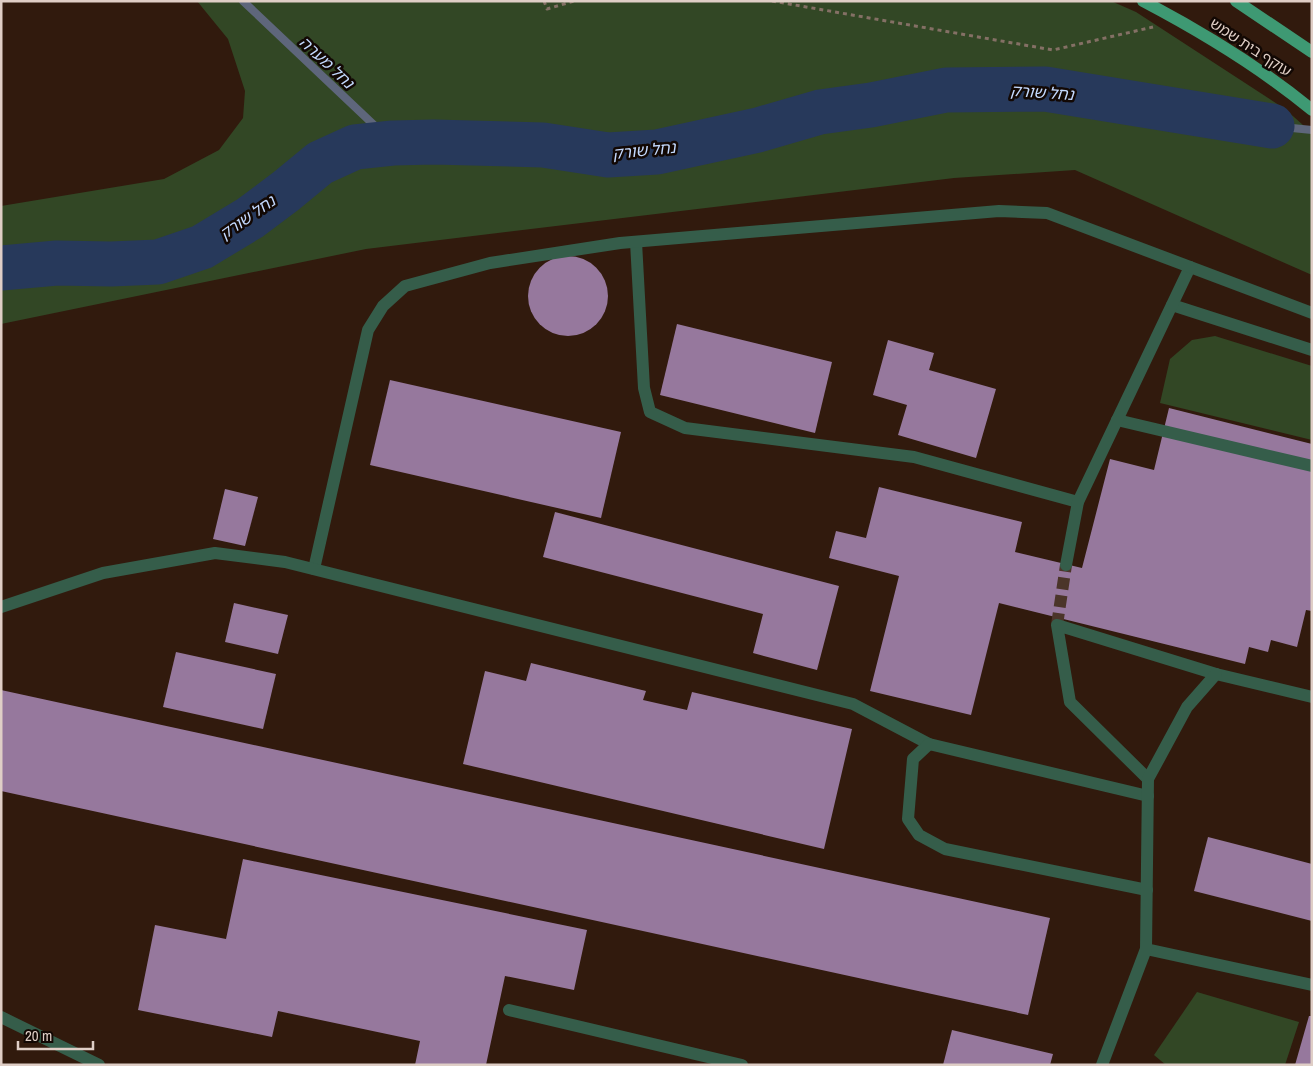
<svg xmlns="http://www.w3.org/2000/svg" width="1313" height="1066" font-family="'Archivo Narrow','Noto Sans Hebrew',sans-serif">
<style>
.green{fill:#324725}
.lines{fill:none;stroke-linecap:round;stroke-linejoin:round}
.stream{stroke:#5e667b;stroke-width:8}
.river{stroke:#27395b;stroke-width:45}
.building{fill:#96789d}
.minor-tunnel{stroke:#4b3529;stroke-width:12;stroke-dasharray:12 6;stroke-linecap:butt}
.path{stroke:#847065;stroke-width:3;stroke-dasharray:4 4;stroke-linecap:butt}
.minor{stroke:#355d4a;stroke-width:12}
.major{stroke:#3e9973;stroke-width:12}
.labels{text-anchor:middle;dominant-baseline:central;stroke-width:5;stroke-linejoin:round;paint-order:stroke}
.street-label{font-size:15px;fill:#dfcec6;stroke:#120804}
.water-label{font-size:16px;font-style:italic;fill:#c3d9fe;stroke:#120804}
</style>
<rect width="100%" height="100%" fill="#311a0d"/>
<g class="green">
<path d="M 197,1 L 1111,1 L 1136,12 L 1285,109 L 1312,133 L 1312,275 L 1075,170 L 954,178 L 366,249 L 1,324 L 1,206 L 164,179 L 219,150 L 243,118 L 245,91 L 228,39 Z"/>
<path d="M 1215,336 L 1312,366 L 1312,440 L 1160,403 L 1170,359 L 1192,340 Z"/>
<path d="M 1197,992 L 1299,1022 L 1285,1065 L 1166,1065 L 1154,1055 Z"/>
</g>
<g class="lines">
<g class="stream">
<path d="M 243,1 L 393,143"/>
<path d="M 1272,126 L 1312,130"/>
</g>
<path class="river" d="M 1,268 L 57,263 L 111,264 L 158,262 L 202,247 L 250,218 L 286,191 L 320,163 L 355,147 L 393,143 L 434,142 L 543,145 L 608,155 L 657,152 L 758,130 L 820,112 L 871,105 L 946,90 L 1045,89 L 1272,126"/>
</g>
<g class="building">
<circle cx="568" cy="296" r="40"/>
<path d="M 677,324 L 832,362 L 815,433 L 660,395 Z"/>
<path d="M 888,340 L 934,353 L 929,370 L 996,389 L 976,458 L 898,435 L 907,405 L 873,395 Z"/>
<path d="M 390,380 L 621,432 L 601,518 L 370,465 Z"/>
<path d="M 1169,408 L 1312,444 L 1312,611 L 1306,610 L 1297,647 L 1271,640 L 1268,652 L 1249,647 L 1245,664 L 999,603 L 971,715 L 870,691 L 899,576 L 829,558 L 836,531 L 866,538 L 879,487 L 1022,522 L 1015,552 L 1082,568 L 1110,459 L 1154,470 Z"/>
<path d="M 225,489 L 258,497 L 245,546 L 213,539 Z"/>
<path d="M 555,512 L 839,586 L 817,670 L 753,653 L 763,614 L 543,557 Z"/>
<path d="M 234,603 L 288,615 L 278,654 L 225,642 Z"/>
<path d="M 176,652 L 276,674 L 263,729 L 163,707 Z"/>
<path d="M 531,663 L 646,691 L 643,700 L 687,710 L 692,692 L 852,729 L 824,849 L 463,764 L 485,671 L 526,681 Z"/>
<path d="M 1,690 L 1050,918 L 1028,1015 L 1,791 Z"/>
<path d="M 1208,837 L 1312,864 L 1312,921 L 1194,891 Z"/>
<path d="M 243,859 L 587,930 L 574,990 L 505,976 L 486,1065 L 415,1065 L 420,1041 L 278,1011 L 272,1037 L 138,1010 L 155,925 L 226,939 Z"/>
<path d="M 1309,1016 L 1312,1016 L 1312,1065 L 1295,1065 Z"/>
<path d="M 952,1030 L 1053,1054 L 1050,1065 L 943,1065 Z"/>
</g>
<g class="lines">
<path class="minor-tunnel" d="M 1057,625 L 1066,565"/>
<g class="path">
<path d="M 544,1 L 547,9 L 574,1"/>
<path d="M 772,1 L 1053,50 L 1153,27"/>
</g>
<g class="minor">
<path d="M 636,242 L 644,388 L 650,412 L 685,428 L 914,457 L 1078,502"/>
<path d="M 1172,305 L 1312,350"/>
<path d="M 1117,420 L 1312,466"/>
<path d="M 1066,565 L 1078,502 L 1190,267"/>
<path d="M 314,569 L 368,330 L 383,306 L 405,286 L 490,263 L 620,243 L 999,211 L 1047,213 L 1312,313"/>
<path d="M 1,607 L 103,573 L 215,553 L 285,562 L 853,704 L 929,744"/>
<path d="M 1148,779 L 1070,702 L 1057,625 L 1216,674 L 1312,697"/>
<path d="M 1147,890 L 945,849 L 919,835 L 908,819 L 913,759 L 929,744 L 1148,796"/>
<path d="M 1146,949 L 1312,985"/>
<path d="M 509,1010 L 742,1065"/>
<path d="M 1,1017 L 99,1065"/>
<path d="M 1102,1065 L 1146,949 L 1148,779 L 1187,707 L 1216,674"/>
</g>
<g class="major">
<path d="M 1143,1 C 1202,32 1260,67 1312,110"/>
<path d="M 1236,1 L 1312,52"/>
</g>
</g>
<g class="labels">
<g class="street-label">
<text transform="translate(1251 47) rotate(33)">עוקף בית שמש</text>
</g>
<g class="water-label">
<text transform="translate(327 62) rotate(43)">נחל מערה</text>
<text transform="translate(1042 92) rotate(4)">נחל שורק</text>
<text transform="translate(644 150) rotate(-6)">נחל שורק</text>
<text transform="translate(247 217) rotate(-35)">נחל שורק</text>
</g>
</g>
<rect width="1313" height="1066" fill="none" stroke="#dfcec6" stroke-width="5"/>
<path d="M18 1041v8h75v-8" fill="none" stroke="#dfcec6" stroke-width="2.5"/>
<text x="25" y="1041" font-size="15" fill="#dfcec6" stroke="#120804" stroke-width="4" paint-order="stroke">20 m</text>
</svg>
